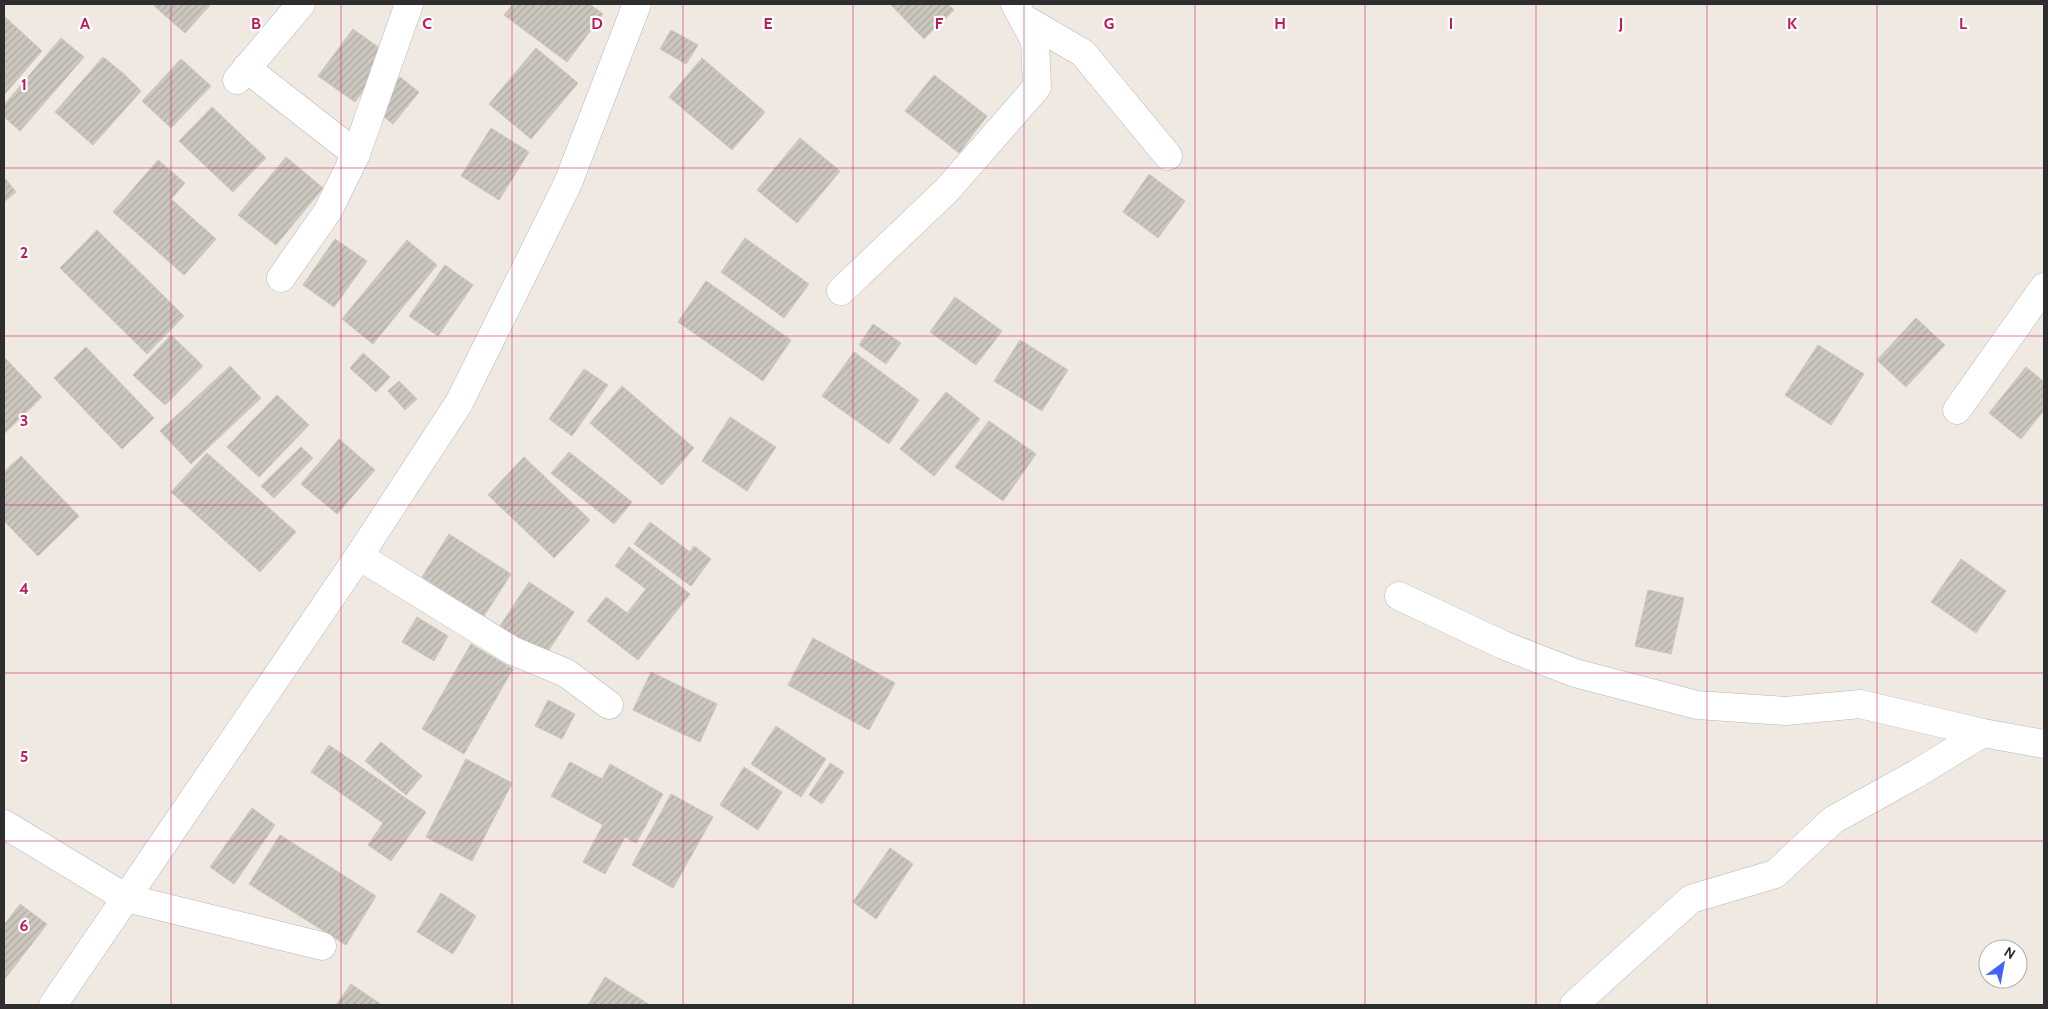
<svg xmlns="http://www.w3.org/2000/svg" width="2048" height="1009" font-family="Cabin,sans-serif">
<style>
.building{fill:url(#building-hatch);stroke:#cbc5ba}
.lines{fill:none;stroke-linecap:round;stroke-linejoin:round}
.minor-casing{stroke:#b4b7c1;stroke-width:29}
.minor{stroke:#fff;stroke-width:28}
.grid{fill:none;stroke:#c2185b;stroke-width:1;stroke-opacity:0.55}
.grid-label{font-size:16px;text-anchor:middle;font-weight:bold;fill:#c2185b;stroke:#fff;stroke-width:4.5;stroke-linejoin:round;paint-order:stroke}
</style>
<defs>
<pattern id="building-hatch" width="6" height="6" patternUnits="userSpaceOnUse" patternTransform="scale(1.25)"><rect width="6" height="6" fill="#cbc7bf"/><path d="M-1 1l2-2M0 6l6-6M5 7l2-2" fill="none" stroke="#afaba4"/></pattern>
</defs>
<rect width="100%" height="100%" fill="#efe9e1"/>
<g class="building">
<path d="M 152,4 L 211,4 L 185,33 Z"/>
<path d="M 513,4 L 589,4 L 603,14 L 567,62 L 504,15 Z"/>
<path d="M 890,4 L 948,4 L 954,10 L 924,39 Z"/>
<path d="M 4,16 L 42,51 L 4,95 Z"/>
<path d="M 353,29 L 389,55 L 355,102 L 318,76 Z"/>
<path d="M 671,30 L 698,45 L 686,64 L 660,49 Z"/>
<path d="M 61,38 L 84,57 L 20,131 L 4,117 L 4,105 Z"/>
<path d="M 536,48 L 578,83 L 531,139 L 489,104 Z"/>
<path d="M 103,57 L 124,74 L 141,91 L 93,145 L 55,112 Z"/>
<path d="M 702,58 L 765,112 L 732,150 L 669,97 Z"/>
<path d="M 181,59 L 211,86 L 171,128 L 142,101 Z"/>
<path d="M 934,75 L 987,116 L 959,153 L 905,111 Z"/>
<path d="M 400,77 L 419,92 L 393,124 L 374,109 Z"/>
<path d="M 212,107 L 266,158 L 233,192 L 179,141 Z"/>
<path d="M 491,128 L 529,152 L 499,200 L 461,176 Z"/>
<path d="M 800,138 L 840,171 L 797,223 L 757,190 Z"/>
<path d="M 286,157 L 323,188 L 276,245 L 238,215 Z"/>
<path d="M 158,160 L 185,183 L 171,199 L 216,239 L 184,275 L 113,212 Z"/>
<path d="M 1149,174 L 1185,201 L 1158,238 L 1123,212 Z"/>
<path d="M 4,177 L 16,192 L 4,202 Z"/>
<path d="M 97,230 L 184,316 L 147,354 L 60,268 Z"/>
<path d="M 745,238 L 809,284 L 784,318 L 721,272 Z"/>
<path d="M 335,239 L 367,261 L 334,307 L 303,285 Z"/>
<path d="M 407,240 L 437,265 L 373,344 L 342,319 Z"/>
<path d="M 445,265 L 473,285 L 438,336 L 409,316 Z"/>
<path d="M 706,281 L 791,340 L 763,381 L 678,322 Z"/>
<path d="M 955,297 L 1002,331 L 976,365 L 930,332 Z"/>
<path d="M 1916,318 L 1945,345 L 1906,387 L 1877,360 Z"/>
<path d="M 873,324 L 901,343 L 886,364 L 859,345 Z"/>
<path d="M 171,335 L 203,366 L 165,405 L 133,375 Z"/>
<path d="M 1020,340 L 1068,370 L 1042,411 L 994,381 Z"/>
<path d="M 1818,345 L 1864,374 L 1831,425 L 1785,395 Z"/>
<path d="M 86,347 L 154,418 L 122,449 L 54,378 Z"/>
<path d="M 854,352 L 919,400 L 889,444 L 822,396 Z"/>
<path d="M 363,353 L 390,377 L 376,392 L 350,368 Z"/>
<path d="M 4,357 L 42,397 L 4,434 Z"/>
<path d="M 230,366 L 261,398 L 191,464 L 160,431 Z"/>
<path d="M 2026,367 L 2044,382 L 2044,410 L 2021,439 L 1989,413 Z"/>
<path d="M 584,369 L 608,385 L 572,436 L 549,419 Z"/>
<path d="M 399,381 L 417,399 L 405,410 L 388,391 Z"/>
<path d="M 622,386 L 694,448 L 662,485 L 590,423 Z"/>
<path d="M 946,392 L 980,419 L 934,476 L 900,449 Z"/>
<path d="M 277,395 L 309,425 L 259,477 L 227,447 Z"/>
<path d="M 730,417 L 776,447 L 747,491 L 702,461 Z"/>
<path d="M 989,421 L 1036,454 L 1003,501 L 955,467 Z"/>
<path d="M 339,439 L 375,470 L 337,514 L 301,484 Z"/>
<path d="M 301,447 L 313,458 L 274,498 L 261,486 Z"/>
<path d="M 569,452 L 632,502 L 614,524 L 551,473 Z"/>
<path d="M 207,453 L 296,532 L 260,572 L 171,492 Z"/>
<path d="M 21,456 L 79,516 L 38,556 L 4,521 L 4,472 Z"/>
<path d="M 524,457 L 590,520 L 554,558 L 488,495 Z"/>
<path d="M 650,522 L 690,552 L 694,546 L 711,559 L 691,586 L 634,544 Z"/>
<path d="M 449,534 L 511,574 L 484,616 L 422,577 Z"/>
<path d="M 629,547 L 690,594 L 638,660 L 587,621 L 606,597 L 627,613 L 646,589 L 615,566 Z"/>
<path d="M 1961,559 L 2006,591 L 1976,633 L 1931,602 Z"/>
<path d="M 529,582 L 574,612 L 545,656 L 500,626 Z"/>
<path d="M 1648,590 L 1684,598 L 1671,654 L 1635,646 Z"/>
<path d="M 417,617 L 448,636 L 434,661 L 402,642 Z"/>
<path d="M 813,638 L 895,683 L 869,730 L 788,685 Z"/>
<path d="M 471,644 L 513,669 L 464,754 L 422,729 Z"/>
<path d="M 651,672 L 717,704 L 700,742 L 633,710 Z"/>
<path d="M 548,700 L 575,714 L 562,739 L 535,726 Z"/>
<path d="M 776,726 L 826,759 L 801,797 L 751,764 Z"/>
<path d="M 381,742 L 422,776 L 406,795 L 365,761 Z"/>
<path d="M 329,745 L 426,812 L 391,861 L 368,845 L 383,823 L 311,772 Z"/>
<path d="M 466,759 L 512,783 L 472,861 L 426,837 Z"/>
<path d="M 570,762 L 602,779 L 610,764 L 663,794 L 636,843 L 625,837 L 605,874 L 583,862 L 603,825 L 551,796 Z"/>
<path d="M 830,763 L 844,772 L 822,804 L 809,795 Z"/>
<path d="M 744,767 L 782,792 L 758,830 L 720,805 Z"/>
<path d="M 671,794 L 713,817 L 673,888 L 632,865 Z"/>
<path d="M 252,808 L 275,825 L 234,884 L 210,867 Z"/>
<path d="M 280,835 L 376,896 L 346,945 L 249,884 Z"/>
<path d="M 890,848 L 913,864 L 876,919 L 853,902 Z"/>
<path d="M 441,893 L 476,916 L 453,954 L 417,932 Z"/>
<path d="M 20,904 L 47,924 L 4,980 L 4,925 Z"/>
<path d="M 605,977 L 650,1005 L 588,1005 Z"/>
<path d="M 351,984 L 382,1005 L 336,1005 Z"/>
</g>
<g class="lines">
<g class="minor-casing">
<g id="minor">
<path d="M 1023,18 L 1083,53 L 1168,156"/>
<path d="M 246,68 L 356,154"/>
<path d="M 237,80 L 301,4"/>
<path d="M 281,278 L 328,211 L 356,154 L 409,4"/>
<path d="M 841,291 L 947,190 L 1037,87 L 1035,41 L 1015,4"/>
<path d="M 1957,410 L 2044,287"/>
<path d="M 359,556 L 513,651 L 566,673 L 609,705"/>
<path d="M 1399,596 L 1503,645 L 1575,673 L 1697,705 L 1786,711 L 1860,704 L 1983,733 L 2044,744"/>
<path d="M 4,824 L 126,898 L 322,946"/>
<path d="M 53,1005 L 359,556 L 459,403 L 568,183 L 637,4"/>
<path d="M 1574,1005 L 1691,899 L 1775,874 L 1833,820 L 1916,774 L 1983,733"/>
</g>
</g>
<use href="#minor" class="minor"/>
</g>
<path class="grid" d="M 171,4 L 171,1005M 341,4 L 341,1005M 512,4 L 512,1005M 683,4 L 683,1005M 853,4 L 853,1005M 1024,4 L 1024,1005M 1195,4 L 1195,1005M 1365,4 L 1365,1005M 1536,4 L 1536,1005M 1707,4 L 1707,1005M 1877,4 L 1877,1005M 4,168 L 2044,168M 4,336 L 2044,336M 4,505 L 2044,505M 4,673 L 2044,673M 4,841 L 2044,841"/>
<g class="grid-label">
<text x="85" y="29">A</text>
<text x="256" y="29">B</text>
<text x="427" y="29">C</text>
<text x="597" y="29">D</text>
<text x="768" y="29">E</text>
<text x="939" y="29">F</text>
<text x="1109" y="29">G</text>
<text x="1280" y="29">H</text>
<text x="1451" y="29">I</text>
<text x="1621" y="29">J</text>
<text x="1792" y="29">K</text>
<text x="1963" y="29">L</text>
<text x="24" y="90">1</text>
<text x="24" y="258">2</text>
<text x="24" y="426">3</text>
<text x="24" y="594">4</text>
<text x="24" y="762">5</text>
<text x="24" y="931">6</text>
</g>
<rect width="2048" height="1009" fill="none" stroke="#2e2e2e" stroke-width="10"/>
<g transform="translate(2003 964) rotate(32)"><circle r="24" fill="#ffffff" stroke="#ababab"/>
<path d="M0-4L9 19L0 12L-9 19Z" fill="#4264fb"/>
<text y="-8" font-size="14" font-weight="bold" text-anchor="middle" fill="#2e2e2e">N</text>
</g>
</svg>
